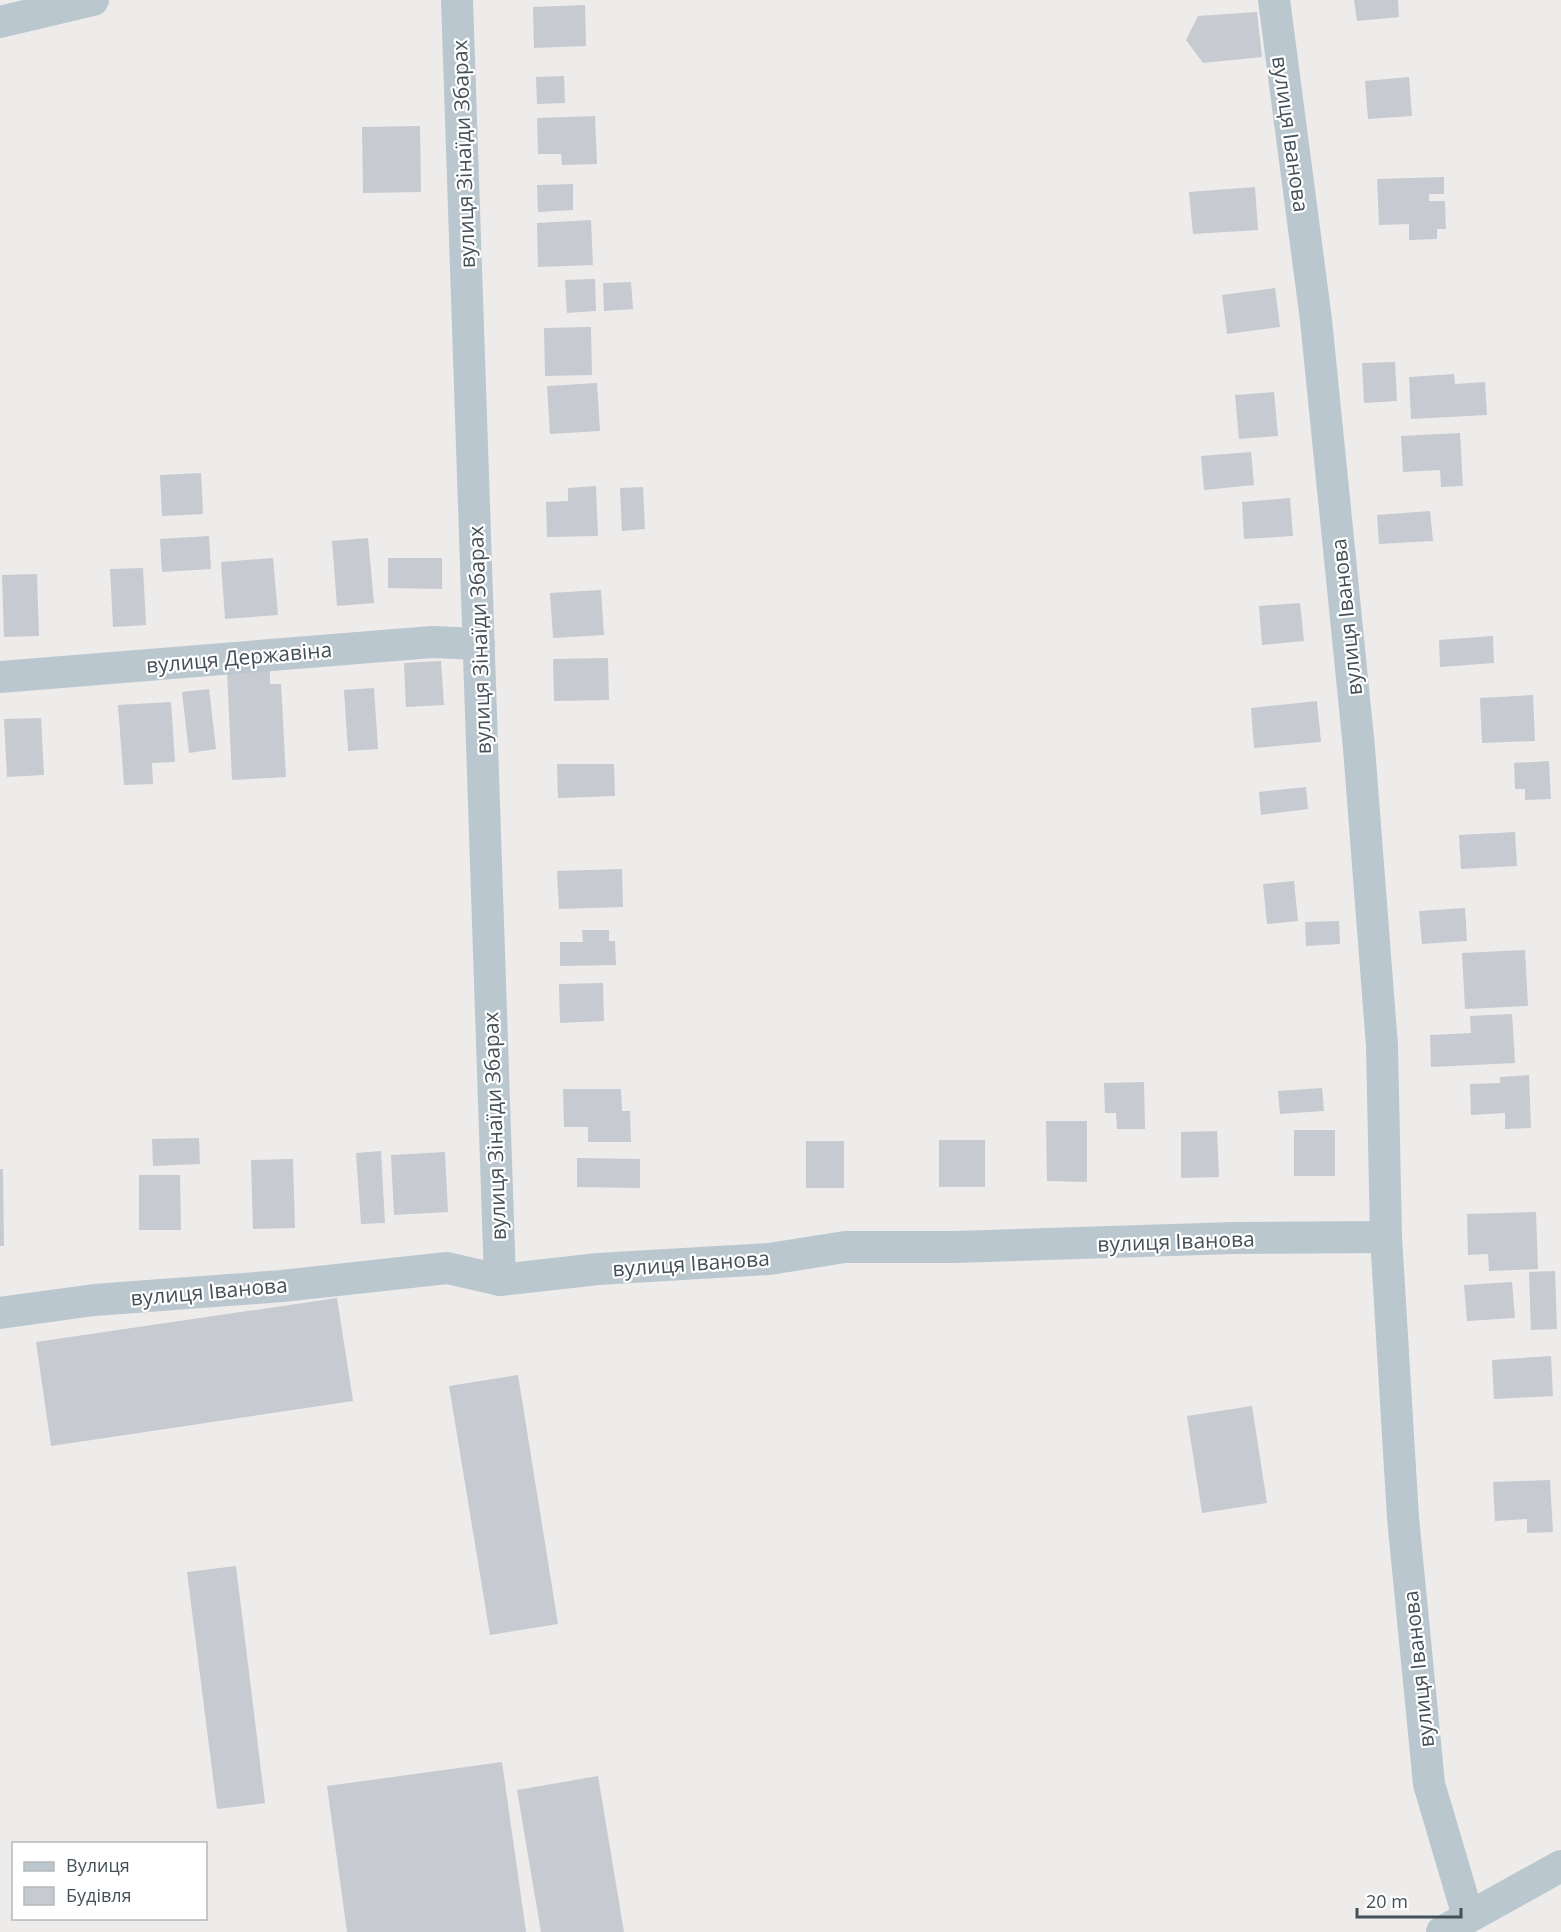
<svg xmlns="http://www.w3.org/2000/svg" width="1561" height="1932" font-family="'Open Sans',sans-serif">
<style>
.building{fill:#c7cad0}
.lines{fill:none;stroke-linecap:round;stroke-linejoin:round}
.minor{stroke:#bbc7ce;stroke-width:32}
.labels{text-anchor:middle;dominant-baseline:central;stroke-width:4.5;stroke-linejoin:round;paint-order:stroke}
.street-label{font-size:21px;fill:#435058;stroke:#fff}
</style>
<rect width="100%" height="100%" fill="#eeebeb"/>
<g class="building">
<path d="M 1354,0 L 1398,0 L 1399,17 L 1357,21 Z"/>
<path d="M 585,5 L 586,46 L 534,48 L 533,7 Z"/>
<path d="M 1257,12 L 1262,57 L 1203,63 L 1186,40 L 1198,16 Z"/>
<path d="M 564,76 L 565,103 L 537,104 L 536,77 Z"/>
<path d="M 1409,77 L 1412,116 L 1368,119 L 1365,81 Z"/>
<path d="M 595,116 L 597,164 L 562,165 L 561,154 L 538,154 L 537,118 Z"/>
<path d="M 420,126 L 421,192 L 363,193 L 362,127 Z"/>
<path d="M 1444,177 L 1444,194 L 1429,194 L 1429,201 L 1445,201 L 1446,229 L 1437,229 L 1437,239 L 1409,240 L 1409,224 L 1379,225 L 1377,179 Z"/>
<path d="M 573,184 L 573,210 L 538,212 L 537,185 Z"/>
<path d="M 1255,187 L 1258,230 L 1193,234 L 1189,192 Z"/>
<path d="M 591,220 L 593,265 L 538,267 L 537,223 Z"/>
<path d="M 595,279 L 596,311 L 567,313 L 565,280 Z"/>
<path d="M 631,282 L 633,309 L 604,311 L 603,283 Z"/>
<path d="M 1275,288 L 1280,327 L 1227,334 L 1222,295 Z"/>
<path d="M 591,327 L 592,375 L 545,376 L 544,328 Z"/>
<path d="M 1395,362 L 1397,401 L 1364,403 L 1362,363 Z"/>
<path d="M 1454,374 L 1455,384 L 1485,382 L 1487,415 L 1411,419 L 1409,377 Z"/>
<path d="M 597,383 L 600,431 L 550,434 L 547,386 Z"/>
<path d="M 1274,392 L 1278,436 L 1239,439 L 1235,395 Z"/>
<path d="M 1460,433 L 1463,486 L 1441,487 L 1440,470 L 1403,472 L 1401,436 Z"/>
<path d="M 1251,452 L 1254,485 L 1204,490 L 1201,456 Z"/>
<path d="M 201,473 L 203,514 L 162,516 L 160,475 Z"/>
<path d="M 596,486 L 598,536 L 547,537 L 546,502 L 568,501 L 568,488 Z"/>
<path d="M 643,487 L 645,529 L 622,531 L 620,488 Z"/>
<path d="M 1290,498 L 1293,536 L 1244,539 L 1242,502 Z"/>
<path d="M 1430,511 L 1433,541 L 1379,544 L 1377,515 Z"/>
<path d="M 209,536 L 211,569 L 162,572 L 160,539 Z"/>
<path d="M 368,538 L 374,603 L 337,606 L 332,541 Z"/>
<path d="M 273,558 L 278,615 L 225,619 L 221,562 Z"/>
<path d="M 388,558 L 442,558 L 442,589 L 388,588 Z"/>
<path d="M 143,568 L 146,625 L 113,627 L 110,569 Z"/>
<path d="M 37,574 L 39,636 L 4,637 L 2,575 Z"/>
<path d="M 601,590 L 604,635 L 553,638 L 550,593 Z"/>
<path d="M 1300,603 L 1304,641 L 1262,645 L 1259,606 Z"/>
<path d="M 1493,636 L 1494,663 L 1440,667 L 1439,640 Z"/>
<path d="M 608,658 L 609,700 L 554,701 L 553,659 Z"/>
<path d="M 441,661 L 444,705 L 406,707 L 404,663 Z"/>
<path d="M 270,669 L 270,684 L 281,684 L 286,777 L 232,780 L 227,671 Z"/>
<path d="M 374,688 L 378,749 L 348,751 L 344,690 Z"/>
<path d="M 209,689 L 216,749 L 189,753 L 182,692 Z"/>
<path d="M 1533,695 L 1535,741 L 1482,743 L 1480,698 Z"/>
<path d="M 1317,701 L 1321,742 L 1254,748 L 1251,708 Z"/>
<path d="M 171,702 L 175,762 L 152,763 L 153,784 L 124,785 L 118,705 Z"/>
<path d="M 41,718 L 44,775 L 7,777 L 4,719 Z"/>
<path d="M 1549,761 L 1551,799 L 1525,800 L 1525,789 L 1515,789 L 1514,763 Z"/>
<path d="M 557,764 L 614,764 L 615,796 L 558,798 Z"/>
<path d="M 1306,787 L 1308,809 L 1261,815 L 1259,792 Z"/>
<path d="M 1515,832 L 1517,866 L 1461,869 L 1459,835 Z"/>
<path d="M 622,869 L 623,907 L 559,909 L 557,871 Z"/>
<path d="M 1294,881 L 1298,921 L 1267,924 L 1263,884 Z"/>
<path d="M 1465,908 L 1467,941 L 1422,944 L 1419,911 Z"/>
<path d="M 1339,921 L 1340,944 L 1306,946 L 1305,922 Z"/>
<path d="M 582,930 L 609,930 L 609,941 L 615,941 L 616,965 L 560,966 L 560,942 L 583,942 Z"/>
<path d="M 1525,950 L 1528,1006 L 1465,1009 L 1462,953 Z"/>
<path d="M 603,983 L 604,1021 L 560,1023 L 559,984 Z"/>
<path d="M 1512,1014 L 1515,1063 L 1431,1067 L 1430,1035 L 1471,1033 L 1470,1016 Z"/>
<path d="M 1529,1075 L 1531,1128 L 1505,1129 L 1505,1113 L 1471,1115 L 1470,1084 L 1500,1083 L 1500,1077 Z"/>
<path d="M 1144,1082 L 1145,1129 L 1117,1129 L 1116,1113 L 1105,1113 L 1104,1083 Z"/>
<path d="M 1322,1088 L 1324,1111 L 1280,1114 L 1278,1091 Z"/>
<path d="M 563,1089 L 621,1089 L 622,1111 L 630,1111 L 631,1142 L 588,1142 L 588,1127 L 564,1127 Z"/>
<path d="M 1046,1121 L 1087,1121 L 1087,1182 L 1047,1181 Z"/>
<rect x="1294" y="1130" width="41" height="46"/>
<path d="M 1217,1131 L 1219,1177 L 1181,1178 L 1181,1132 Z"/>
<path d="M 199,1138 L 200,1164 L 153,1166 L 152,1139 Z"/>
<rect x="939" y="1140" width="46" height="47"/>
<rect x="806" y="1141" width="38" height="47"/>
<path d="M 381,1151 L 385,1223 L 361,1224 L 356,1153 Z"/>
<path d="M 445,1152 L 448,1212 L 394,1215 L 391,1155 Z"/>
<path d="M 577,1158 L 640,1159 L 640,1188 L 577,1187 Z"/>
<path d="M 293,1159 L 295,1228 L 253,1229 L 251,1160 Z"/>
<path d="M 0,1169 L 3,1169 L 4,1246 L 0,1246 Z"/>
<path d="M 139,1175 L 180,1175 L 181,1230 L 139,1230 Z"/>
<path d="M 1536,1212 L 1538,1269 L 1489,1271 L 1488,1254 L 1468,1255 L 1467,1214 Z"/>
<path d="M 1555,1271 L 1557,1329 L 1531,1330 L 1529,1272 Z"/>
<path d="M 1512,1282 L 1515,1318 L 1467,1321 L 1464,1285 Z"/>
<path d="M 337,1298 L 353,1401 L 51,1446 L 36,1342 Z"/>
<path d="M 1551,1356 L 1553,1396 L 1494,1399 L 1492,1360 Z"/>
<path d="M 518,1375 L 558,1624 L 490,1635 L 449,1386 Z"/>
<path d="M 1252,1406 L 1267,1503 L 1202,1513 L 1187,1416 Z"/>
<path d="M 1550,1480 L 1553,1532 L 1527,1533 L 1527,1519 L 1495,1521 L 1493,1482 Z"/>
<path d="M 236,1566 L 265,1803 L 217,1809 L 187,1572 Z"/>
<path d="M 502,1762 L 526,1932 L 347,1932 L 327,1786 Z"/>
<path d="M 598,1776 L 624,1932 L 541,1932 L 517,1790 Z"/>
</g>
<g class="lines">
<g class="minor">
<path d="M 457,0 L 500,1280"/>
<path d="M 1274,0 L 1316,320 L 1359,748 L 1382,1046 L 1386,1237 L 1403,1518 L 1429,1784 L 1468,1916"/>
<path d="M 0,22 L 93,0"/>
<path d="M 0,677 L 432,642 L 479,644"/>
<path d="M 0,1313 L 94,1300 L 282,1286 L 447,1268 L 500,1280 L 598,1269 L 769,1259 L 845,1247 L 955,1247 L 1234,1238 L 1386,1237"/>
<path d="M 1442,1932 L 1561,1866"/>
</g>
</g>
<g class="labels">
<g class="street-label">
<text transform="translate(1291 134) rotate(82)">вулиця Іванова</text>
<text transform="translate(463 154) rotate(-92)">вулиця Зінаїди Збарах</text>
<text transform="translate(1346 617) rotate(-96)">вулиця Іванова</text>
<text transform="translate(479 640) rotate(-92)">вулиця Зінаїди Збарах</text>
<text transform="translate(239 657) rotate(-5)">вулиця Державіна</text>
<text transform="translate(494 1126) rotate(-92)">вулиця Зінаїди Збарах</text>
<text transform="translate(1176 1241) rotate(-2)">вулиця Іванова</text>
<text transform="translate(691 1263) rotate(-4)">вулиця Іванова</text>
<text transform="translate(209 1291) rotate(-5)">вулиця Іванова</text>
<text transform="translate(1418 1669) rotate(-96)">вулиця Іванова</text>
</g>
</g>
<rect x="12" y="1842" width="195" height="78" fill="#ffffff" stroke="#b4b9bc" stroke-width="1.5"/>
<rect x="24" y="1862" width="30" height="9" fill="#bbc7ce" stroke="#b4b9bc" stroke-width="1.5"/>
<text x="66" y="1872" font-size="18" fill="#435058">Вулиця</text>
<rect x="24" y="1887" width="30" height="18" fill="#c7cad0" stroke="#b4b9bc" stroke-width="1.5"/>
<text x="66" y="1902" font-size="18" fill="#435058">Будівля</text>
<path d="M1357 1908v9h104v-9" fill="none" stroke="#435058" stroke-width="3"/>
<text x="1366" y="1908" font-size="18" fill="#435058" stroke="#ffffff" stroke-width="4.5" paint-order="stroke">20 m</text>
</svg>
